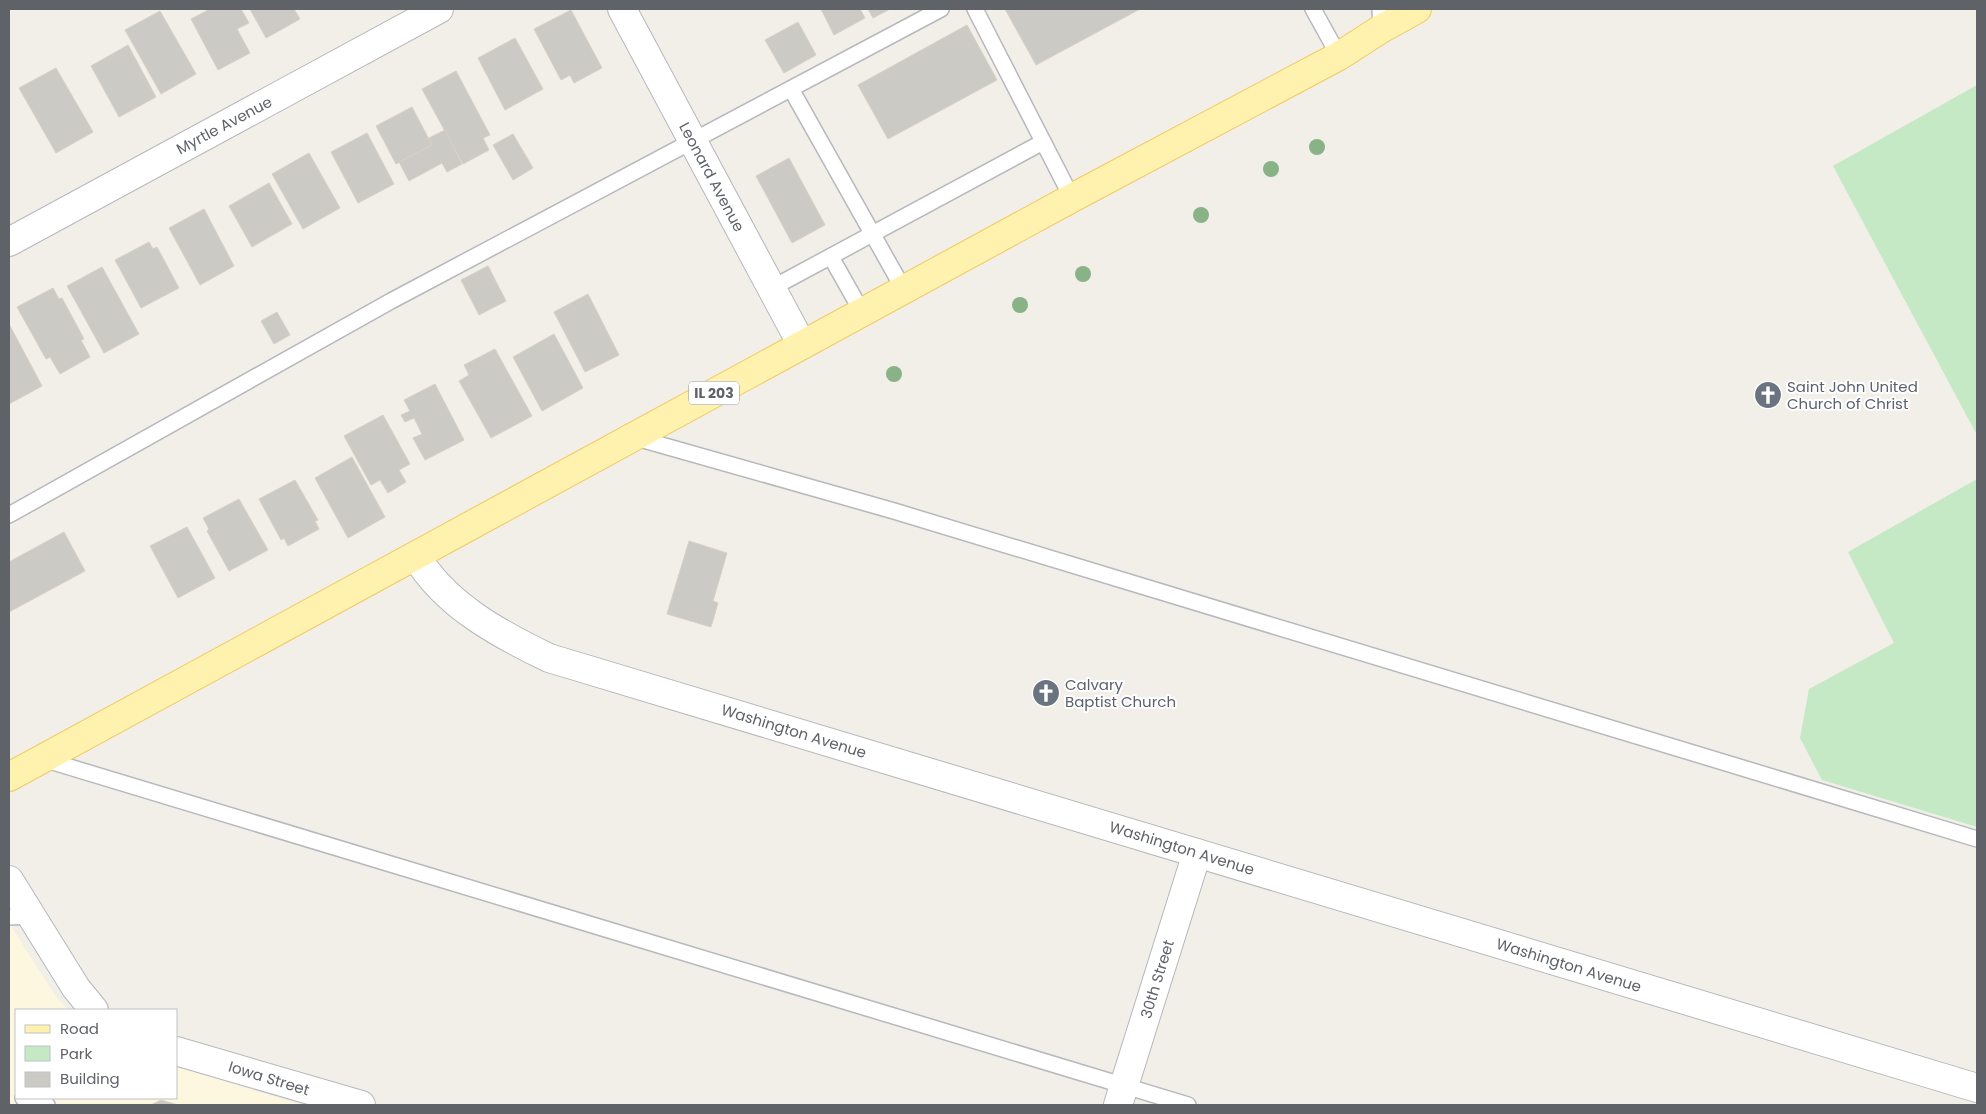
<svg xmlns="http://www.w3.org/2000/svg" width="1986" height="1114" font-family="Poppins,sans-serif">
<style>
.commercial{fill:#fef7e0}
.green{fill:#c5e8c5}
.building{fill:#cccac5;stroke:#d6d1c6}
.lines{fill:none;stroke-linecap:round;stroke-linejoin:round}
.lane-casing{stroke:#b5b8bc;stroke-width:18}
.street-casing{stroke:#b5b8bc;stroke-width:30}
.primary-casing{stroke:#f2c960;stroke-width:30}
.lane{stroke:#fff;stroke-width:15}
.street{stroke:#fff;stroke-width:28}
.primary{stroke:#fff2af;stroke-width:28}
.tree{fill:#89b387}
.labels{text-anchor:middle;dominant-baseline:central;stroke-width:4;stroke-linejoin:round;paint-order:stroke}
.shield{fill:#fff;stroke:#8f9295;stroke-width:1}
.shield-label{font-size:14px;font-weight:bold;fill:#5f6368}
.street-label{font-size:15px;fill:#5f6368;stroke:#fff}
.worship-label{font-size:15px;fill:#5b616d;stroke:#fff;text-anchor:start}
</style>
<rect width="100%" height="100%" fill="#f1efe8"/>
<path class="commercial" d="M 9,923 L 38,969 L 59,1001 L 69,1010 L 16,1010 L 16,1098 L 176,1098 L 176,1067 L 302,1105 L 9,1105 Z"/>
<g class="green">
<path d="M 1977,85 L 1977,435 L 1833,166 Z"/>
<path d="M 1977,479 L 1977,827 L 1822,780 L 1800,738 L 1809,689 L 1894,643 L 1848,552 Z"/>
</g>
<g class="building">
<path d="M 210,9 L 241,9 L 249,23 L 237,29 L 250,53 L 218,70 L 191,19 Z"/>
<path d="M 250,9 L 294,9 L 300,19 L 266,38 Z"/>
<path d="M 821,9 L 860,9 L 865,18 L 834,35 Z"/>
<path d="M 868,9 L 890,9 L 873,18 Z"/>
<path d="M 1005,9 L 1140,9 L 1036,65 Z"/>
<path d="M 571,10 L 602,68 L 574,83 L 570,75 L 561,80 L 534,29 Z"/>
<path d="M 160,11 L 196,74 L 161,94 L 125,30 Z"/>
<path d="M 798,22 L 816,55 L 784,73 L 765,40 Z"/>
<path d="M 967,25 L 997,80 L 888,139 L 858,85 Z"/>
<path d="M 515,38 L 543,89 L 505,110 L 478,58 Z"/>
<path d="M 128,45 L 156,97 L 119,117 L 91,66 Z"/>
<path d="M 56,68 L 93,132 L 56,153 L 19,88 Z"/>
<path d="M 456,71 L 490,135 L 483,138 L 489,150 L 463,164 L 422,89 Z"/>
<path d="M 412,107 L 432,145 L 396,164 L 376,126 Z"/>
<path d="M 445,130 L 462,164 L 447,172 L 442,163 L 409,181 L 399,162 L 432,145 L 429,138 Z"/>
<path d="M 367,133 L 394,184 L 358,203 L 331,152 Z"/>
<path d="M 513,134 L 533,168 L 513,180 L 493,145 Z"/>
<path d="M 309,153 L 340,208 L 303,229 L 272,174 Z"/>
<path d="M 789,158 L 825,225 L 792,243 L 756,176 Z"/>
<path d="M 269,183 L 292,224 L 252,247 L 229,206 Z"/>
<path d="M 204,209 L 234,266 L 200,285 L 169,228 Z"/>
<path d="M 149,242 L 153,249 L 157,247 L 179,288 L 141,308 L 115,260 Z"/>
<path d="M 488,266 L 506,301 L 479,315 L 461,280 Z"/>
<path d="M 102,267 L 139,334 L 104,353 L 67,286 Z"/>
<path d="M 53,288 L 59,299 L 62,298 L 84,339 L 81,340 L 90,357 L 60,374 L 50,357 L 46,359 L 17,307 Z"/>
<path d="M 588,294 L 619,355 L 585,372 L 554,312 Z"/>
<path d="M 277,312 L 290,335 L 274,344 L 261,321 Z"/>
<path d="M 9,324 L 42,386 L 9,404 Z"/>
<path d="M 554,334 L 583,388 L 542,411 L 513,357 Z"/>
<path d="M 495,349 L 532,416 L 491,438 L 459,381 L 469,375 L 464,365 Z"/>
<path d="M 435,384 L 464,440 L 425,460 L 413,438 L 422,434 L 414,418 L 405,422 L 401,415 L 410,411 L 404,400 Z"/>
<path d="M 383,415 L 410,464 L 399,470 L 406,482 L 388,493 L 380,480 L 371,485 L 344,436 Z"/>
<path d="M 352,457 L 385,517 L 348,538 L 315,478 Z"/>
<path d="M 295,480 L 318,520 L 315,521 L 319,529 L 288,546 L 284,538 L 281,540 L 259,499 Z"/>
<path d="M 239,499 L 268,550 L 229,571 L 207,531 L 209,529 L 203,518 Z"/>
<path d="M 187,527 L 215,578 L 178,598 L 150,546 Z"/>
<path d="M 64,532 L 85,571 L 9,612 L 9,562 Z"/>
<path d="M 689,541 L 727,553 L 713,601 L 718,603 L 711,627 L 667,614 Z"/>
<path d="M 161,1100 L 178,1105 L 151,1105 Z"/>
</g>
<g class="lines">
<g class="lane-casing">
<g id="lane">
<path d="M 975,9 L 1072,198"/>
<path d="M 1313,9 L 1339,56"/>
<path d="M 1380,9 L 1381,29"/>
<path d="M 791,89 L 904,290"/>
<path d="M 831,257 L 862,312"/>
<path d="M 772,288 L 1043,142"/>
<path d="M 633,437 L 894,511 L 1977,839"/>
<path d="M 9,515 L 391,301 L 941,9"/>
<path d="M 43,759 L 1188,1105"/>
<path d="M 9,917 L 31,916"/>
<path d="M 23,1098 L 47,1105"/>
</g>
</g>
<g class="street-casing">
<g id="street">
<path d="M 622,9 L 802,345"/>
<path d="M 9,242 L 439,9"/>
<path d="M 416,556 C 445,605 499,634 549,658 L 1977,1088"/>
<path d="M 9,880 L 76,988 L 94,1010"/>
<path d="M 176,1051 L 361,1105"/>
<path d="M 1118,1105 L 1197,853"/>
</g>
</g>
<g class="primary-casing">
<path id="primary" d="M 9,777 L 1072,198 L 1339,56 L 1381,29 L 1417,9"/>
</g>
<use href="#lane" class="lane"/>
<use href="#street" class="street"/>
<use href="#primary" class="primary"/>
</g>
<g class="tree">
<circle cx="1317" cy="147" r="8"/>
<circle cx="1271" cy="169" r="8"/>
<circle cx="1201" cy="215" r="8"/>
<circle cx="1083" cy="274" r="8"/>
<circle cx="1020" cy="305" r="8"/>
<circle cx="894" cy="374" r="8"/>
</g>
<defs>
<g id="church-disc" transform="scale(1.4375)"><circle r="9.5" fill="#6b7280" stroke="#fff"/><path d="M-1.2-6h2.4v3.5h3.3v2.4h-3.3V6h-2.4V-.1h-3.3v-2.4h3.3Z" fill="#fff"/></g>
</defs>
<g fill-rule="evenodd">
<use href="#church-disc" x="1768" y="395"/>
<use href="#church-disc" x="1046" y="693"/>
</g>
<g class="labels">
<rect class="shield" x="689" y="381.5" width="50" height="23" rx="4"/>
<g class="shield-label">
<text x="714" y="393">IL 203</text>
</g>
<g class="street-label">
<text transform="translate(224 125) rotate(-28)">Myrtle Avenue</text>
<text transform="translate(712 177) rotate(62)">Leonard Avenue</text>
<text transform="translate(794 731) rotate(17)">Washington Avenue</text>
<text transform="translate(1182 848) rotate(17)">Washington Avenue</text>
<text transform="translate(1569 965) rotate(17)">Washington Avenue</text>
<text transform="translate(1157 979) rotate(-73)">30th Street</text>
<text transform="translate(269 1078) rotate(17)">Iowa Street</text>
</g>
<g class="worship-label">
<text x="1787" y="386">Saint John United<tspan x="1787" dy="17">Church of Christ</tspan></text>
<text x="1065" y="684">Calvary<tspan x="1065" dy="17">Baptist Church</tspan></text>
</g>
</g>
<rect width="1986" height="1114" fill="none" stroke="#5f6368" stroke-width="20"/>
<rect x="15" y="1009" width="162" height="90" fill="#ffffff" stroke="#bfc1c3"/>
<rect x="25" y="1025" width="25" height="8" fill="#fff2af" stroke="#bfc1c3"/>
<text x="60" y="1034" font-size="15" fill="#5f6368">Road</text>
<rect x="25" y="1046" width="25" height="15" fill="#c5e8c5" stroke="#bfc1c3"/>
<text x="60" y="1059" font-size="15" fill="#5f6368">Park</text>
<rect x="25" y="1072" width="25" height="15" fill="#cccac5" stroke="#bfc1c3"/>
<text x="60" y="1084" font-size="15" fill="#5f6368">Building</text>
</svg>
